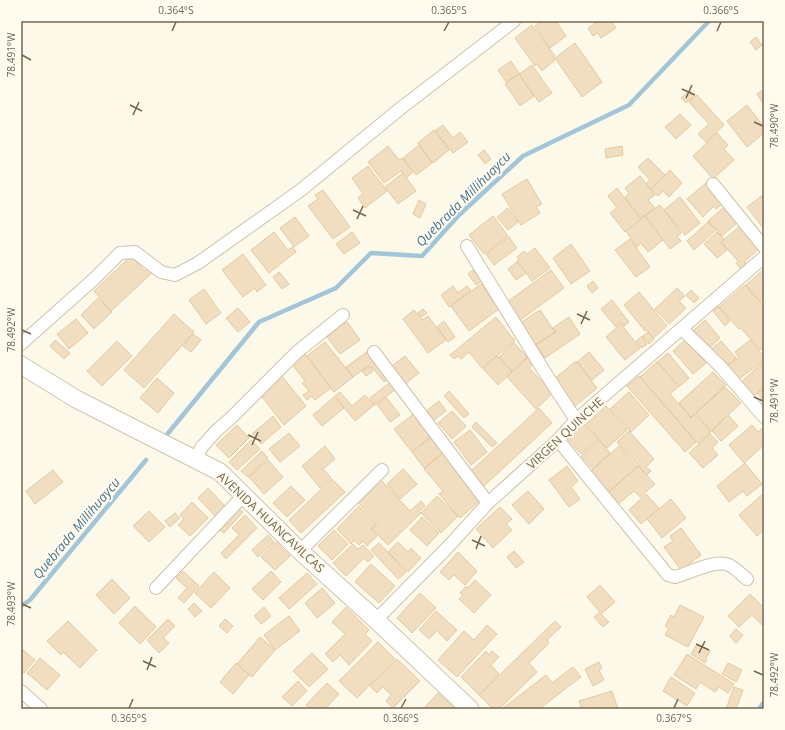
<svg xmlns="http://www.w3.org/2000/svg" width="785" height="730" font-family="'Open Sans',sans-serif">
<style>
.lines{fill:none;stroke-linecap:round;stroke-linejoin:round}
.stream{stroke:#a3c5d8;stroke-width:4.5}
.building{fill:#f1dec1;stroke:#e4c9a1}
.street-casing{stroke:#cec3ae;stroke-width:14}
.secondary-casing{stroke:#d1c5ac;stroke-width:19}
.street{stroke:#fff;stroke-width:12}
.secondary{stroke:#fff;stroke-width:17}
.ticks{fill:none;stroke:#77644c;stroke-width:1.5}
.labels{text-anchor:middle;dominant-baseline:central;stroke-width:4;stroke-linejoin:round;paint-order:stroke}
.street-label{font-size:12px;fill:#77644c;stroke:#fffcef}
.water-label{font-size:13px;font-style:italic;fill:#497691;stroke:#fffcef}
.neatline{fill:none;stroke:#77644c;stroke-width:1.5}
.ticks-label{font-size:10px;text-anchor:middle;fill:#77644c}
</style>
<rect width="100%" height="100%" fill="#fcf9e9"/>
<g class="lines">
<g class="stream">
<path d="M 165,437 L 259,322 L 336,288 L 371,253 L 422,256 L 459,215 L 523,156 L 629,105 L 709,21"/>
<path d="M 21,606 L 30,600 L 146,460"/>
<path d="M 759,709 L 764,702"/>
</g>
</g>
<g class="building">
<path d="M 541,21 L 556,21 L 566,36 L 550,48 L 535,26 Z"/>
<path d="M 598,21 L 611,21 L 616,28 L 601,38 L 598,33 L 593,36 L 588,28 Z"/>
<path d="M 532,25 L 555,56 L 553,57 L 555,60 L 542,71 L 537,64 L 535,66 L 515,38 Z"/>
<path d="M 756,37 L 762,45 L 756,50 L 750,42 Z"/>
<path d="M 575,43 L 602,82 L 582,97 L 555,58 Z"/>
<path d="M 511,61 L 519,73 L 506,82 L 498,70 Z"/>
<path d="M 532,65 L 552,93 L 539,102 L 519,74 Z"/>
<path d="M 519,74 L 534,96 L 520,106 L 505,84 Z"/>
<path d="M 764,89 L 764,105 L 757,94 Z"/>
<path d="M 690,91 L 694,96 L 686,103 L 681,98 Z"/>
<path d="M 697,95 L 724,125 L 706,142 L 698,134 L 709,124 L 689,102 Z"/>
<path d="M 747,105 L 764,127 L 764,133 L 747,147 L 727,121 Z"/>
<path d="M 680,114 L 691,125 L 676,139 L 665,127 Z"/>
<path d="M 443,125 L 453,138 L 460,132 L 468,142 L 453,153 L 435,131 Z"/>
<path d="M 434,130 L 449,150 L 433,163 L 418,143 Z"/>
<path d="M 717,133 L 728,145 L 724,149 L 734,160 L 713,179 L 693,156 Z"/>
<path d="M 419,145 L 432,163 L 416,175 L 403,158 Z"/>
<path d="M 388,146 L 399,160 L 402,158 L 413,172 L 406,178 L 401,171 L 384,183 L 368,162 Z"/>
<path d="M 622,146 L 623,155 L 606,158 L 605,149 Z"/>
<path d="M 484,150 L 491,159 L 485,164 L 478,155 Z"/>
<path d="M 648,158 L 665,175 L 651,189 L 646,184 L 650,180 L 638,167 Z"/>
<path d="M 368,166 L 387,191 L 365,208 L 358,198 L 363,194 L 352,178 Z"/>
<path d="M 670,170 L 682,183 L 669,197 L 663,191 L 658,196 L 651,189 Z"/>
<path d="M 403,173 L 416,191 L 398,204 L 385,187 Z"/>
<path d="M 640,176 L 655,195 L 648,200 L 655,208 L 641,218 L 625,197 L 629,193 L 625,188 Z"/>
<path d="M 527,179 L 542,204 L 536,207 L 540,213 L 521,225 L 502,194 Z"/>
<path d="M 706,183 L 723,203 L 716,209 L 714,206 L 703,217 L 687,199 Z"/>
<path d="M 617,188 L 641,220 L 625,232 L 610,213 L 617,208 L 608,196 Z"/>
<path d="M 323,190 L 350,227 L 333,239 L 308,206 L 318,199 L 315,195 Z"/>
<path d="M 764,194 L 764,229 L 747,207 Z"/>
<path d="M 680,197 L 700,223 L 685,235 L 664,210 Z"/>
<path d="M 419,200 L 426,204 L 420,218 L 413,214 Z"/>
<path d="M 660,205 L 681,233 L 677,236 L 681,241 L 670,249 L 645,216 Z"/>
<path d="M 724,207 L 738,222 L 722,236 L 708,221 Z"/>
<path d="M 508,208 L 518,222 L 508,230 L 497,217 Z"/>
<path d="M 493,216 L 508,236 L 484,254 L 469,235 Z"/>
<path d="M 645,216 L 663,240 L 648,252 L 641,243 L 637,247 L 626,231 Z"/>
<path d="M 295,217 L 309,236 L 294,247 L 280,228 Z"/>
<path d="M 708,222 L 716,230 L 694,250 L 687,241 Z"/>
<path d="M 740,226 L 760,248 L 744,262 L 746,263 L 740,268 L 736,263 L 738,261 L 721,242 Z"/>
<path d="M 274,232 L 288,250 L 293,247 L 296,252 L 269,273 L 251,250 Z"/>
<path d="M 352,232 L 360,243 L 344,254 L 336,244 Z"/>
<path d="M 717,232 L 724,239 L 721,242 L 727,250 L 717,258 L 704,244 Z"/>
<path d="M 509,237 L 517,248 L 494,265 L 486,254 Z"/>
<path d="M 630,239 L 650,267 L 636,277 L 615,250 Z"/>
<path d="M 571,244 L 590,271 L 571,284 L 553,258 Z"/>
<path d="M 535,248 L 550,268 L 532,281 L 517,261 L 519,260 L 517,257 L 524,251 L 527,254 Z"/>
<path d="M 243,254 L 266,285 L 257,292 L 255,288 L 243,297 L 222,270 Z"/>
<path d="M 131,256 L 145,271 L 148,268 L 152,273 L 111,311 L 94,291 Z"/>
<path d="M 517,262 L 526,273 L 516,280 L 508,269 Z"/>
<path d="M 764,269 L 764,299 L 760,302 L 746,285 Z"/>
<path d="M 473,270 L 482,281 L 476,285 L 468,274 Z"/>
<path d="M 551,270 L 564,288 L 520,320 L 507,302 Z"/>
<path d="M 279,272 L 289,284 L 282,289 L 273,277 Z"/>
<path d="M 593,281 L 598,288 L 592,293 L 587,286 Z"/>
<path d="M 481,284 L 499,309 L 469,331 L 451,306 Z"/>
<path d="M 745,285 L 764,307 L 764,347 L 760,350 L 741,328 L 739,329 L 719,307 Z"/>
<path d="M 453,286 L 458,293 L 467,286 L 471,290 L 449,307 L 441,295 Z"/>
<path d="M 677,288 L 685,296 L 679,301 L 686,308 L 669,324 L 655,309 Z"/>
<path d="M 204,289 L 221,313 L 206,324 L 189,300 Z"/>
<path d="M 691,290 L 699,298 L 694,303 L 686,295 Z"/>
<path d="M 639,292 L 667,326 L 653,338 L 647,330 L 645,331 L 624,305 Z"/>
<path d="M 98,298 L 112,312 L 94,329 L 81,315 Z"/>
<path d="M 612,300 L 629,322 L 624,326 L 621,322 L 616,327 L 601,309 Z"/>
<path d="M 718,306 L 730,321 L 725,326 L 713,311 Z"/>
<path d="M 238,308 L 250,322 L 238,332 L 226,318 Z"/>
<path d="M 423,309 L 427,313 L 421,317 L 418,313 Z"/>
<path d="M 414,310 L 422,320 L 428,316 L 446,340 L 428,353 L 403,319 Z"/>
<path d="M 540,310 L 555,332 L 535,345 L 520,323 Z"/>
<path d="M 174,314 L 194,332 L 144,388 L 124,370 Z"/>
<path d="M 496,317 L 515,341 L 482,368 L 469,352 L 461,359 L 458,356 L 454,359 L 450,355 Z"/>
<path d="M 569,317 L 580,334 L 545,358 L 536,345 L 556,332 L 553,328 Z"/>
<path d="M 76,319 L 88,333 L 69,349 L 57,334 Z"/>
<path d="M 705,320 L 720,338 L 707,350 L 692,332 Z"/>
<path d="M 444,321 L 455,337 L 448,342 L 437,327 Z"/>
<path d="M 347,322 L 360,340 L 340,354 L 327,337 Z"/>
<path d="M 621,324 L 640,348 L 625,360 L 606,337 Z"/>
<path d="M 648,332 L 654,339 L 649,344 L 643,336 Z"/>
<path d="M 193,334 L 201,340 L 191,352 L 183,346 Z"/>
<path d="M 642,336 L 647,344 L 642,348 L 636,341 Z"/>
<path d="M 686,339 L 706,363 L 693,374 L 673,351 Z"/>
<path d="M 55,340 L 70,353 L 64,359 L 50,346 Z"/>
<path d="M 750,340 L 764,357 L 764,360 L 735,382 L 724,369 L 739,357 L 735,352 Z"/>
<path d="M 117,341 L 132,356 L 102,386 L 87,371 Z"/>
<path d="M 721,341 L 736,358 L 724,368 L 709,351 Z"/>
<path d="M 325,342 L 353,377 L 334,392 L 307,356 Z"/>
<path d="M 514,343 L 527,357 L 512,371 L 499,357 Z"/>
<path d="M 368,351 L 370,355 L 377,359 L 353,377 L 346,367 Z"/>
<path d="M 589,352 L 604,370 L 592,380 L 577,362 Z"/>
<path d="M 668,353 L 689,378 L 679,387 L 657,362 Z"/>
<path d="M 305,354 L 331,388 L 315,400 L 312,396 L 307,400 L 303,395 L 309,391 L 302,383 L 305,381 L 292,364 Z"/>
<path d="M 405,356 L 419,373 L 405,384 L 392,366 Z"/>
<path d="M 497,356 L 512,372 L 498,385 L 483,369 Z"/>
<path d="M 528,357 L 534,364 L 529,368 L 553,393 L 536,409 L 507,377 Z"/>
<path d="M 376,361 L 389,378 L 384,382 L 371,366 Z"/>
<path d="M 576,361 L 597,388 L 574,407 L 553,380 Z"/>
<path d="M 764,361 L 764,387 L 751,399 L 738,385 Z"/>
<path d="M 657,362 L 679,386 L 670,394 L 691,418 L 695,414 L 711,432 L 698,443 L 640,377 Z"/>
<path d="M 370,366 L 373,371 L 366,376 L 362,371 Z"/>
<path d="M 713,372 L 726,385 L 691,417 L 679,403 Z"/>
<path d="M 281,375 L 306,406 L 284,425 L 259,393 Z"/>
<path d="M 639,376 L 696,442 L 685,452 L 627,386 Z"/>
<path d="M 157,378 L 174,393 L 158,413 L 140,398 Z"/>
<path d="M 392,381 L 397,388 L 375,405 L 370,398 Z"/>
<path d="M 725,387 L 741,403 L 711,431 L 696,413 Z"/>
<path d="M 764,388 L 764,401 L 757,393 Z"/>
<path d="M 449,391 L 469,414 L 464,418 L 444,396 Z"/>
<path d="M 340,392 L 352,406 L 365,395 L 374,405 L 355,421 L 335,396 Z"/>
<path d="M 629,392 L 649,415 L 631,432 L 610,409 Z"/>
<path d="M 334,397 L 344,408 L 322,426 L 313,415 Z"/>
<path d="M 386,397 L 400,415 L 390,422 L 377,404 Z"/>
<path d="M 439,401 L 446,411 L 433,421 L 426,411 Z"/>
<path d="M 606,406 L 627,430 L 607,448 L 586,424 Z"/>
<path d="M 539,408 L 552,423 L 484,486 L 471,471 Z"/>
<path d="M 452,411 L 466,426 L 452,439 L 438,423 Z"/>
<path d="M 415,413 L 433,435 L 412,452 L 394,429 Z"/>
<path d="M 728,415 L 738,426 L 721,441 L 712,431 Z"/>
<path d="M 273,416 L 281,427 L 261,444 L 253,433 Z"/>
<path d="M 476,422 L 497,443 L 492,447 L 472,427 Z"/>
<path d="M 584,424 L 598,439 L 581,454 L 567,439 Z"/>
<path d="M 237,425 L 249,438 L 229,458 L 216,445 Z"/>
<path d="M 752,425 L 758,432 L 763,428 L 764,429 L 764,442 L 762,444 L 764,445 L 744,463 L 729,445 Z"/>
<path d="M 470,430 L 487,452 L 471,465 L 454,442 Z"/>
<path d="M 629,431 L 654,459 L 646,467 L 651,471 L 647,475 L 617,442 Z"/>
<path d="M 289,433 L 300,446 L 280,462 L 269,449 Z"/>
<path d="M 710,434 L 718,442 L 712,448 L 718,455 L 703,468 L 689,453 Z"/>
<path d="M 433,436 L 445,451 L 424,468 L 412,452 Z"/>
<path d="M 251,440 L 260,449 L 237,470 L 229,462 Z"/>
<path d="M 599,440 L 610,453 L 593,469 L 581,456 Z"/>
<path d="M 325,446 L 335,459 L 323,469 L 331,478 L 320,488 L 302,466 Z"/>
<path d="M 619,446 L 637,467 L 608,492 L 590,472 Z"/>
<path d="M 262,451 L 268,458 L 248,477 L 241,471 Z"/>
<path d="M 444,452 L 483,498 L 460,518 L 439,494 L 443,491 L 424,469 Z"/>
<path d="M 268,460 L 283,477 L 264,494 L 249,477 Z"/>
<path d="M 745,463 L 762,484 L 747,496 L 743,491 L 729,502 L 717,486 Z"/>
<path d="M 567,466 L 578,481 L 571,487 L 580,499 L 569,507 L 549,480 Z"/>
<path d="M 638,466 L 655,484 L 640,497 L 634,491 L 618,504 L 608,493 Z"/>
<path d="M 403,469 L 417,484 L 400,499 L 387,484 Z"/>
<path d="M 53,470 L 63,482 L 35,504 L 26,491 Z"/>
<path d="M 332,479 L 345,492 L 301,533 L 289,520 Z"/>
<path d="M 380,479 L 410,511 L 421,501 L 425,506 L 419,512 L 421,513 L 388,545 L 372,529 L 378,524 L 357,501 Z"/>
<path d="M 291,486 L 305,500 L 287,517 L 273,503 Z"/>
<path d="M 208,488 L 226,507 L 216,517 L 198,498 Z"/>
<path d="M 528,491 L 544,509 L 529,524 L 512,505 Z"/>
<path d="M 764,493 L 764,530 L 757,536 L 739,515 Z"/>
<path d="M 646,494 L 659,508 L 641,524 L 629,510 Z"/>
<path d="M 437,496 L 458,516 L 441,533 L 421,513 Z"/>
<path d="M 671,499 L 686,518 L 662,538 L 647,519 Z"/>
<path d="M 192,502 L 208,518 L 190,536 L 178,525 L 184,519 L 180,515 Z"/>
<path d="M 359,506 L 376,524 L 371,529 L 377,536 L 367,546 L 363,541 L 359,545 L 354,540 L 351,544 L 337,529 Z"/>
<path d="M 237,507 L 243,512 L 224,533 L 218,528 Z"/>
<path d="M 500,507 L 512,519 L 506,524 L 512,530 L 493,548 L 476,529 Z"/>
<path d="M 149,511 L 165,527 L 149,542 L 133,526 Z"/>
<path d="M 175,513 L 180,518 L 170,527 L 165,521 Z"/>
<path d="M 245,515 L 257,528 L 226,559 L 221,553 L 239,535 L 232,528 Z"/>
<path d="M 422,517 L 439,533 L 427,546 L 410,530 Z"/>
<path d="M 681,528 L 701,555 L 681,570 L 664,547 L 673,541 L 670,536 Z"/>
<path d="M 334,530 L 348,544 L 332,560 L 318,546 Z"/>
<path d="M 268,535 L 274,542 L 258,557 L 252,550 Z"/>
<path d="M 276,542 L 290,556 L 275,570 L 261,557 Z"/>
<path d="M 398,542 L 408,552 L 411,548 L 421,558 L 408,572 L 388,552 Z"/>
<path d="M 379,543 L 406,572 L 398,579 L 371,550 Z"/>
<path d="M 353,544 L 358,549 L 363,545 L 374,556 L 368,562 L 364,558 L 346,576 L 333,563 Z"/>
<path d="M 514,551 L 524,562 L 516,568 L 507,557 Z"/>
<path d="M 458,552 L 477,571 L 465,585 L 454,575 L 449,580 L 440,572 Z"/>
<path d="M 371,564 L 395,586 L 379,603 L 355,582 Z"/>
<path d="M 183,571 L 199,586 L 184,603 L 178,598 L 187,588 L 176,578 Z"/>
<path d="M 271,571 L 281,582 L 263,600 L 252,589 Z"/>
<path d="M 214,572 L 230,588 L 211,608 L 195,593 Z"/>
<path d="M 307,573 L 317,584 L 289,609 L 279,598 Z"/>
<path d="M 112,579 L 130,598 L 114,614 L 96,595 Z"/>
<path d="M 475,580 L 491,595 L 474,613 L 459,599 L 463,595 L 460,593 L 466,586 L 468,588 Z"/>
<path d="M 600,585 L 615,602 L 601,614 L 609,622 L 603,627 L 594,617 L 600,612 L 587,597 Z"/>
<path d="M 322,588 L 335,603 L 317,618 L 305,603 Z"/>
<path d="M 420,593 L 436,608 L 412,633 L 397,618 Z"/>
<path d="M 750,594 L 764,608 L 764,627 L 752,615 L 739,627 L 728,616 Z"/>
<path d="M 194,603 L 202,611 L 195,617 L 188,609 Z"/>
<path d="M 680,605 L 704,617 L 688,647 L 665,635 L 669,628 L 665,626 L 671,615 L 674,617 Z"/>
<path d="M 135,606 L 156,627 L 140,644 L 119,623 Z"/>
<path d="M 264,607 L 271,616 L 261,624 L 254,616 Z"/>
<path d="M 346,607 L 369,630 L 365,634 L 372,641 L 349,665 L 340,655 L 333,662 L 325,654 L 345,634 L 332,622 Z"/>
<path d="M 436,611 L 457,630 L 447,641 L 437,631 L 429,639 L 419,630 Z"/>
<path d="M 289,616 L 300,631 L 275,650 L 264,635 Z"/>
<path d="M 168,619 L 175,626 L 163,638 L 169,643 L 159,653 L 147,640 Z"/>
<path d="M 225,619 L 233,626 L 227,633 L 219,626 Z"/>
<path d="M 68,621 L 97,650 L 80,668 L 63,652 L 61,655 L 47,641 Z"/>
<path d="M 555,621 L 561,627 L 547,640 L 549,643 L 529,663 L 537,672 L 499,709 L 493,709 L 479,695 Z"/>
<path d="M 487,625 L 497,634 L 457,677 L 438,660 L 464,631 L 474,640 Z"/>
<path d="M 736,629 L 743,635 L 736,643 L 730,636 Z"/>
<path d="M 260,637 L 275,650 L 252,677 L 237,664 Z"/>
<path d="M 378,642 L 395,659 L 357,698 L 339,681 Z"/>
<path d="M 697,644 L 710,651 L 706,658 L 707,659 L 705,663 L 691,654 Z"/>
<path d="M 22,649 L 35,660 L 24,673 L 21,670 Z"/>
<path d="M 486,651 L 489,655 L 492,651 L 499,657 L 491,665 L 499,674 L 479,695 L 461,677 Z"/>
<path d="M 312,653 L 328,669 L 309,687 L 293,671 Z"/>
<path d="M 687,654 L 734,684 L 728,693 L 719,687 L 715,692 L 700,682 L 696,689 L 674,675 Z"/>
<path d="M 40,658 L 60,675 L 47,690 L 27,673 Z"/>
<path d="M 397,659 L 420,681 L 393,708 L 386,701 L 391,695 L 383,687 L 377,693 L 370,686 Z"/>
<path d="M 599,662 L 602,668 L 599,670 L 604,680 L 593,686 L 585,669 Z"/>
<path d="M 236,663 L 249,675 L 233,694 L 220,682 Z"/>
<path d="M 728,663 L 742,670 L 736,682 L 722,674 Z"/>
<path d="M 573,667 L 581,677 L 539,709 L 502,709 L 546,675 L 552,683 Z"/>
<path d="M 671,677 L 695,693 L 687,706 L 663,691 Z"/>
<path d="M 298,681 L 307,691 L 292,706 L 282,697 Z"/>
<path d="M 327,683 L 339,694 L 325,709 L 310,709 L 306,705 Z"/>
<path d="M 734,687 L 743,690 L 736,709 L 726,709 Z"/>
<path d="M 612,691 L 618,709 L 582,709 L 579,701 Z"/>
<path d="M 438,693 L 455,709 L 423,709 Z"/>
</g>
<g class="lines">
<g class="street-casing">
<g id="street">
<path d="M 713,184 L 764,247"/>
<path d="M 467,246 L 544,371 L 576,420"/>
<path d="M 682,329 L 720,366 L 764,417"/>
<path d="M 21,344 L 94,279 L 120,253 L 135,252 L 161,272 L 175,275 L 198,263 L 301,190 L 401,108 L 514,21"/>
<path d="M 374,352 L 488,503"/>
<path d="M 558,440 L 668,575 L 675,577 C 690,573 715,559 729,565 C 736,568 741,575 747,579"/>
<path d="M 196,460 L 201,448 L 216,431 L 232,417 L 297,352 L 343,315"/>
<path d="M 300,551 L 382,470"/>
<path d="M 156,588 L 244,495"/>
<path d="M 376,620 L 447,548 L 488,503 L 558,440 L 576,420 L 764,257"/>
<path d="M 21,691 L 41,709"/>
</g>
</g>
<g class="secondary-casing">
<path id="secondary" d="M 21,365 L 76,399 L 220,472 L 300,551 L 376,620 L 470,709"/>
</g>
<use href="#street" class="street"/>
<use href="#secondary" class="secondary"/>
</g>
<path class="ticks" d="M 172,31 L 176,22M 444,31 L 449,22M 717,31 L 721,22M 22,55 L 31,60M 682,89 L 695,95M 686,98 L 692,85M 130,105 L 142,111M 133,115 L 139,102M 754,122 L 763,126M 353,210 L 366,216M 357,219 L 363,206M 577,314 L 590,320M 581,324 L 587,311M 22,330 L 31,334M 754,397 L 763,401M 248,435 L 261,441M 252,445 L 258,432M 472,540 L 485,546M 476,549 L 481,536M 22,604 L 31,608M 696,644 L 709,650M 699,653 L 705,641M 143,661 L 156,667M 147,670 L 152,657M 754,671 L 763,675M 129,708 L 133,699M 401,708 L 406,699M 674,708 L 678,699"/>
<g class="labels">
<g class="street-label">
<text transform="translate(565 433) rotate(-43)">VIRGEN QUINCHE</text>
<text transform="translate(271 522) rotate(43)">AVENIDA HUANCAVILCAS</text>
</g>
<g class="water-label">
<text transform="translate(463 199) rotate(-45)">Quebrada Millihuaycu</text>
<text transform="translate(76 528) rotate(-50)">Quebrada Millihuaycu</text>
</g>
</g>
<rect width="785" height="730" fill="none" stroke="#fffcef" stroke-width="44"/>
<rect x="22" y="22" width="741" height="686" class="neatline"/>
<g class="ticks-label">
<text x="176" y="14">0.364°S</text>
<text x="449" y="14">0.365°S</text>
<text x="721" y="14">0.366°S</text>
<text transform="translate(11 55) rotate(-90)" y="4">78.491°W</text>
<text transform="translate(774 126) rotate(-90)" y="4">78.490°W</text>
<text transform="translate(11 330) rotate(-90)" y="4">78.492°W</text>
<text transform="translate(774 401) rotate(-90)" y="4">78.491°W</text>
<text transform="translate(11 604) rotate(-90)" y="4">78.493°W</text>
<text transform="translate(774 675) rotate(-90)" y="4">78.492°W</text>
<text x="129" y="722">0.365°S</text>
<text x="401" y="722">0.366°S</text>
<text x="674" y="722">0.367°S</text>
</g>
</svg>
